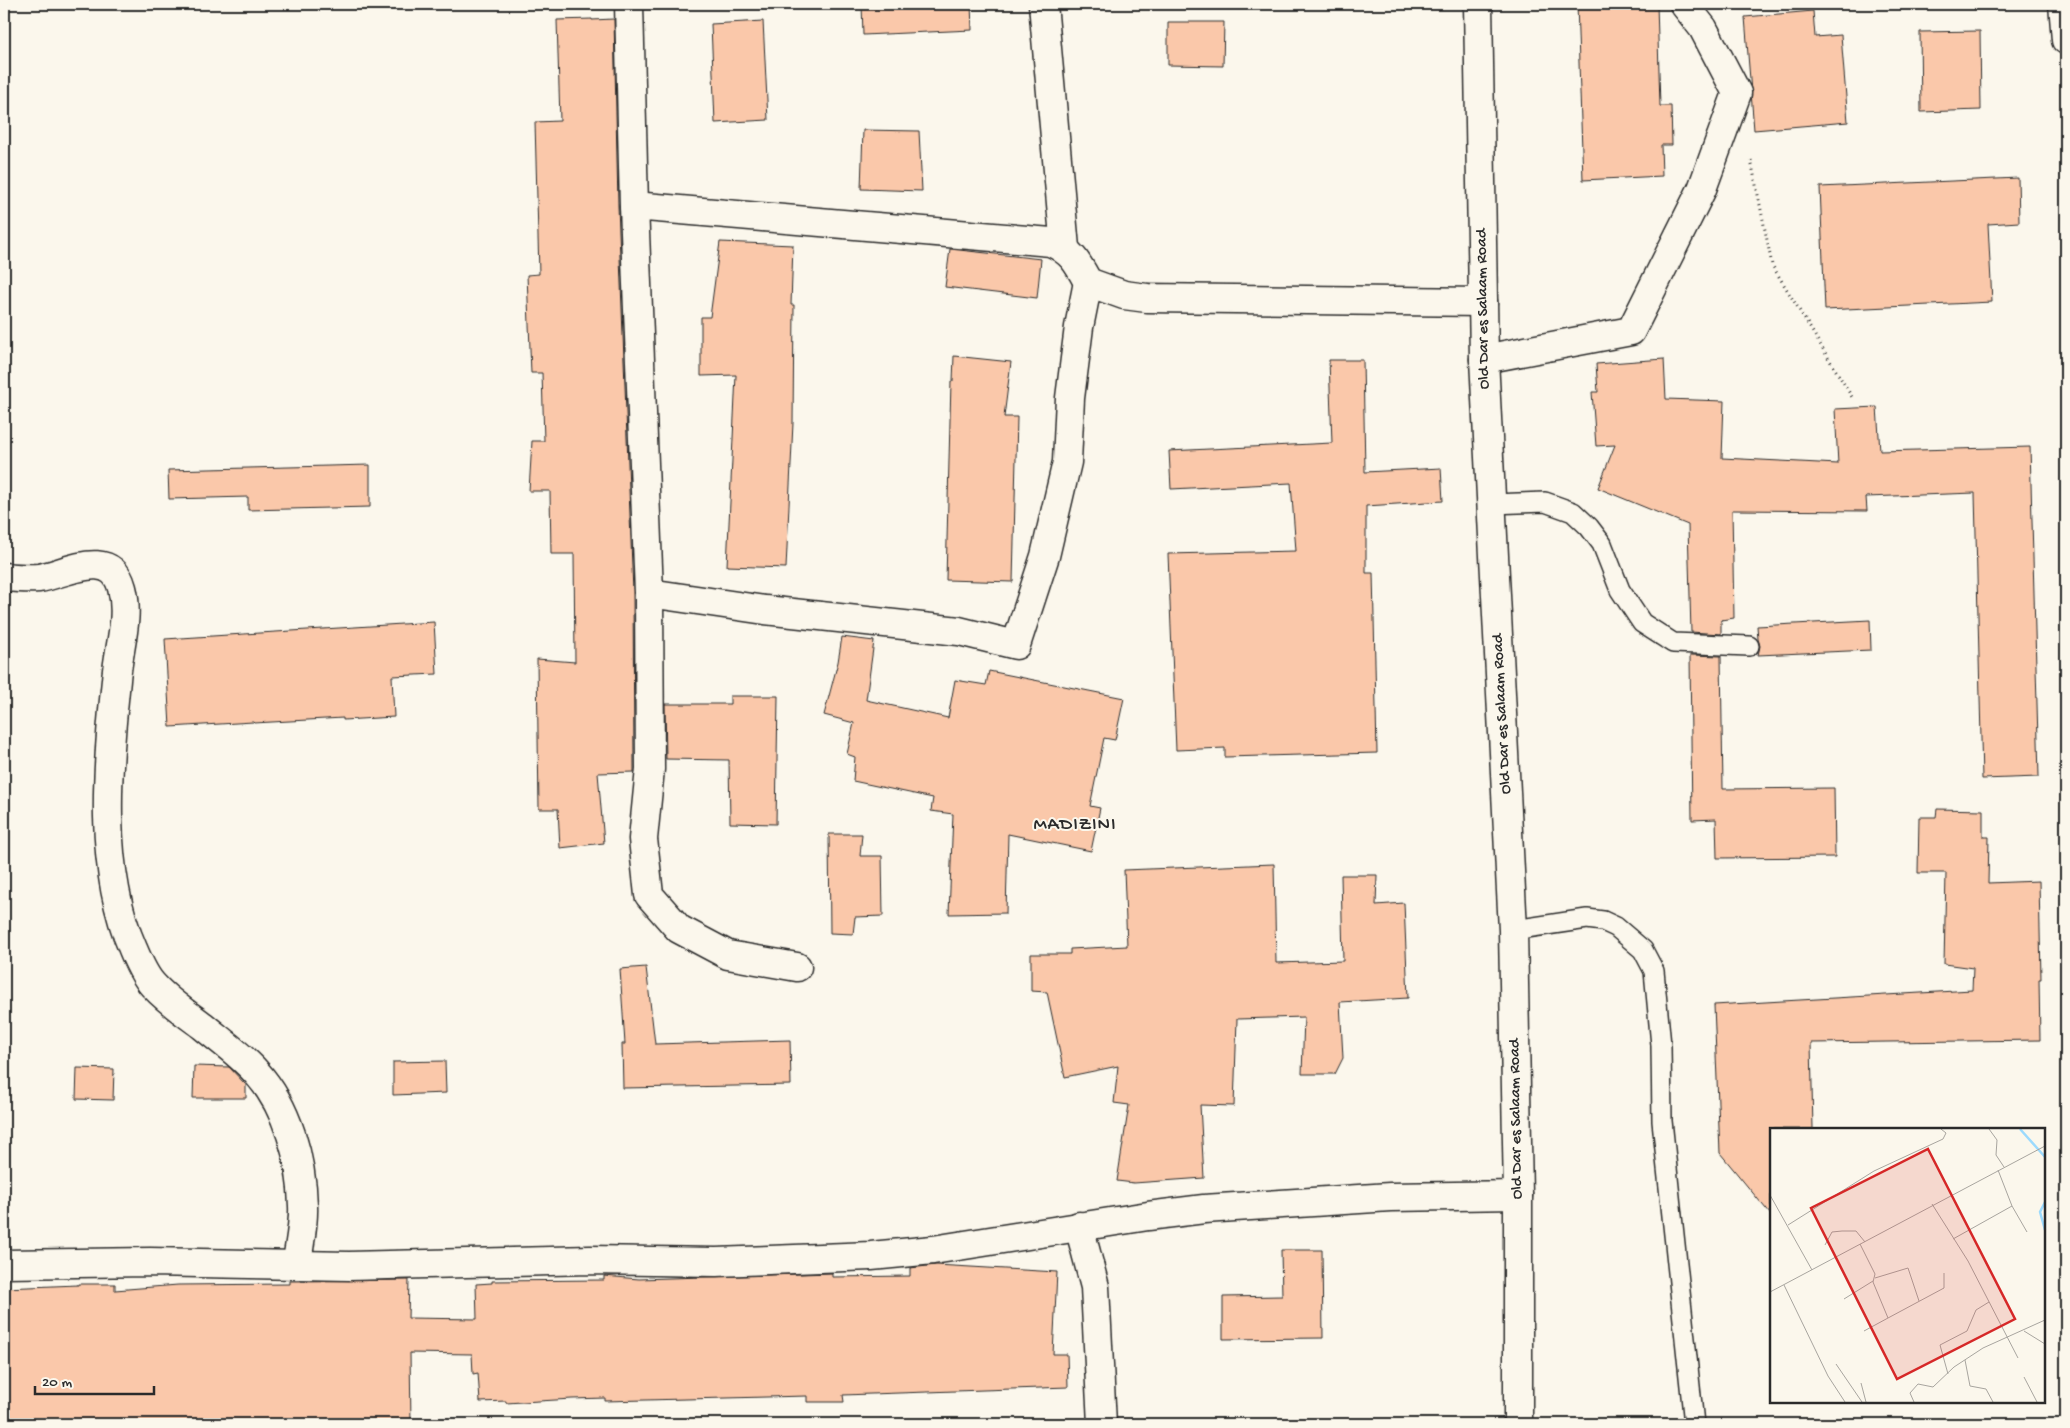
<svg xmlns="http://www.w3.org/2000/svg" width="2070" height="1428" font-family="'Gochi Hand',sans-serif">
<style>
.building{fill:#fac8aa;stroke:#2b2b2b}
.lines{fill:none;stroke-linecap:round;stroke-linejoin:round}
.service-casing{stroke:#2b2b2b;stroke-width:22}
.minor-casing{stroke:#2b2b2b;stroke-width:31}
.secondary-casing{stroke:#2b2b2b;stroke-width:31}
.path{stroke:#2b2b2b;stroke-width:3;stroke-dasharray:1 4;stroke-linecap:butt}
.service{stroke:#fbf7ec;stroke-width:19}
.minor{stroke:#fbf7ec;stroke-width:28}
.secondary{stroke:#fbf7ec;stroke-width:28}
.labels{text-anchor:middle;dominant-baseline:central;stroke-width:4;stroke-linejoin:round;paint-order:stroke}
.street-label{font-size:16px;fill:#2b2b2b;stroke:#fbf7ec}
.quarter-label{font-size:19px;letter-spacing:1px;fill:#2b2b2b;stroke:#fbf7ec}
.inset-river{fill:none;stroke:#9cdafd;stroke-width:2.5}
.inset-road{fill:none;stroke:#a8a59f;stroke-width:1}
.view{fill:#d62828;fill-opacity:0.15;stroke:#d62828;stroke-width:2.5}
.inset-edge{fill:none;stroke:#2b2b2b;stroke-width:2.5}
</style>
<rect width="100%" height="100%" fill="#fbf7ec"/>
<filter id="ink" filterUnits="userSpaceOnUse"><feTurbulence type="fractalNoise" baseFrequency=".02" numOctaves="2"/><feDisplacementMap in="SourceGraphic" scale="10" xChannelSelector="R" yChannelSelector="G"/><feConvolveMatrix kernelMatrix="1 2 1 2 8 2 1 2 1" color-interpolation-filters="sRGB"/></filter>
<g filter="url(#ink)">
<g class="building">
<path d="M 862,4 L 971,4 L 972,30 L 863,35 Z"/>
<path d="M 1577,4 L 1657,4 L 1660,106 L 1671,106 L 1672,145 L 1661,145 L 1662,176 L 1583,180 Z"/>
<path d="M 1813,11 L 1815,37 L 1841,35 L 1848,122 L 1754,130 L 1745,17 Z"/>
<path d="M 592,19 L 592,20 L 614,19 L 618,206 L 633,593 L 634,768 L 634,772 L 598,773 L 604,843 L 560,848 L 558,809 L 539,809 L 537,659 L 575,662 L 574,554 L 551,554 L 550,491 L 529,491 L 532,441 L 544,441 L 542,373 L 531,373 L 527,275 L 539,274 L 535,122 L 560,121 L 557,20 Z"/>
<path d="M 763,21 L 768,120 L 715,123 L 711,24 Z"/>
<path d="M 1168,22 L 1224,22 L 1223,66 L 1168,65 Z"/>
<path d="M 1980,31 L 1981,110 L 1921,112 L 1920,32 Z"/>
<path d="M 863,130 L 919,131 L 922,191 L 861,189 Z"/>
<path d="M 2018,178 L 2019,222 L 1988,224 L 1992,302 L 1825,310 L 1820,187 Z"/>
<path d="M 720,242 L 793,245 L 791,305 L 794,305 L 793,423 L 786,568 L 727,566 L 736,375 L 701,376 L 701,317 L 710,317 Z"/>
<path d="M 950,249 L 1041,259 L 1037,298 L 945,287 Z"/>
<path d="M 954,356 L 1011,362 L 1004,417 L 1017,417 L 1013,582 L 946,580 L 951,381 L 953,381 Z"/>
<path d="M 1664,359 L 1666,399 L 1724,401 L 1722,458 L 1838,464 L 1835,409 L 1877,407 L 1880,451 L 2030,447 L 2039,777 L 1982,779 L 1975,493 L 1866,497 L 1867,511 L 1732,510 L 1734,618 L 1721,620 L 1721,634 L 1691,632 L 1688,525 L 1598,488 L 1615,445 L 1596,446 L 1592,392 L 1598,392 L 1596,364 Z"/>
<path d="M 1329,360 L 1363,360 L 1365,472 L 1441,468 L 1443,501 L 1366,506 L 1366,573 L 1373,573 L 1377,753 L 1225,757 L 1225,748 L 1176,750 L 1168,554 L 1296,551 L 1291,483 L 1171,489 L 1169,451 L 1332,443 Z"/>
<path d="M 370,465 L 370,507 L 248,510 L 248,497 L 169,499 L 168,470 Z"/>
<path d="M 1870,620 L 1871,650 L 1758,655 L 1760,646 L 1758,639 L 1757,626 Z"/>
<path d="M 434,622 L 437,674 L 392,676 L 394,717 L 343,720 L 343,718 L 254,723 L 253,722 L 170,727 L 165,639 Z"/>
<path d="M 842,637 L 874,641 L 866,700 L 948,718 L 955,680 L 986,685 L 989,671 L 1124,698 L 1115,740 L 1104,738 L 1090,806 L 1100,808 L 1091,851 L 1008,834 L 1006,913 L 949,914 L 953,814 L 931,811 L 933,798 L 853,781 L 855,757 L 847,754 L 854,723 L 824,715 L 838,662 Z"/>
<path d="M 1690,655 L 1721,656 L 1723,789 L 1834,788 L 1835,857 L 1717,858 L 1716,819 L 1692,820 Z"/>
<path d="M 730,696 L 778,696 L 776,824 L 730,823 L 729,760 L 666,759 L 665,704 L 730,704 Z"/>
<path d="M 1937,809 L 1983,810 L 1983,837 L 1989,837 L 1988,883 L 2039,881 L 2041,979 L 2039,979 L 2040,1040 L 1811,1043 L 1813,1129 L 1771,1129 L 1771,1215 L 1720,1153 L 1714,1005 L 1972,990 L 1973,968 L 1944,964 L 1946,873 L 1918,873 L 1919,817 L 1936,817 Z"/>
<path d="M 829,834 L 862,834 L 860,856 L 882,856 L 883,916 L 855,917 L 853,934 L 830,933 Z"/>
<path d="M 1274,864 L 1276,963 L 1343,961 L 1341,875 L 1377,875 L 1376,905 L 1404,903 L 1408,998 L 1340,1002 L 1343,1058 L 1335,1074 L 1302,1074 L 1304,1017 L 1237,1019 L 1234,1106 L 1200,1105 L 1204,1178 L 1134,1183 L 1117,1181 L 1129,1105 L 1114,1103 L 1118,1066 L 1065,1077 L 1047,992 L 1031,991 L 1031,954 L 1070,954 L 1070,949 L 1127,946 L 1124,870 Z"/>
<path d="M 646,967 L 655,1044 L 790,1040 L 791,1085 L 623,1088 L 622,1044 L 625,1044 L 620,969 Z"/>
<path d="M 445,1061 L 446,1093 L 393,1095 L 393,1062 Z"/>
<path d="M 194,1066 L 229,1067 L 246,1085 L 246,1098 L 193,1098 Z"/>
<path d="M 77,1068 L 114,1069 L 113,1100 L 76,1099 Z"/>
<path d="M 1281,1250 L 1322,1250 L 1323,1338 L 1223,1339 L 1223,1297 L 1282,1296 Z"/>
<path d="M 936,1265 L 1057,1272 L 1053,1354 L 1067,1354 L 1068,1387 L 843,1395 L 844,1402 L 807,1402 L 807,1396 L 605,1401 L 605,1398 L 572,1399 L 506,1403 L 506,1401 L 480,1402 L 478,1373 L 473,1374 L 472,1354 L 410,1353 L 411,1424 L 4,1424 L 4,1288 L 78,1285 L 78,1284 L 115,1284 L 115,1290 L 178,1285 L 290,1284 L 290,1281 L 409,1280 L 408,1318 L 477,1319 L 476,1284 L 492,1283 L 492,1281 L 604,1280 L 604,1276 L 639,1279 L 832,1273 L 832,1277 L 910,1276 L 910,1268 Z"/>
</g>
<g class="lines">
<g class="service-casing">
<g id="service">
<path d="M 1492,504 L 1545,502 L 1573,512 L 1589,527 L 1602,544 L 1620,590 L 1642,623 L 1673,643 L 1749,646"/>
<path d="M 1513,930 L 1587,919 L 1603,921 L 1616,927 L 1643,950 L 1654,971 L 1661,1045 L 1662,1121 L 1694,1424"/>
</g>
</g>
<g class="minor-casing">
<g id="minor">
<path d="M 629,4 L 634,206"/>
<path d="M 1043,4 L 1065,248"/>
<path d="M 2063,4 L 2066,40"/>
<path d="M 1484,359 L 1631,331 L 1702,189 L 1737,93 L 1703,28 L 1684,4"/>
<path d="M 4,577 C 16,578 27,579 39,578 C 65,574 111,546 122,588 C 130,618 118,650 116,680 C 107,765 98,870 133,949 C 138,961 146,979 155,987 C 169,1002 187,1014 203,1026 C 221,1041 241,1055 256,1072 C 288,1107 302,1160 303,1206 C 304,1225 299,1245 297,1263"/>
<path d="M 649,593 L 765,610 L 959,631 L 1016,645 L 1045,556 L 1067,462 L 1070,398 L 1079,327 L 1088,282"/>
<path d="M 797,967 L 728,955 L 679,929 L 649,895 L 643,839 L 650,769 L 649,593 L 634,206 L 1051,242 C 1072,252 1077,262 1088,282 L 1124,295 L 1147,298 L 1483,302"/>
<path d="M 1079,1226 L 1095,1287 L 1102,1424"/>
<path d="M 4,1264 L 150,1262 L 349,1266 L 590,1260 L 716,1262 L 871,1256 L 933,1250 L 1148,1216 L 1204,1209 L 1390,1197 L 1518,1195"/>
</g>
</g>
<g class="secondary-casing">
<path id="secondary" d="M 1478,4 L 1484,359 L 1513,930 L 1518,1195 L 1518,1424"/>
</g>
<path class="path" d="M 1751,160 L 1772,265 L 1852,397"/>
<use href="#service" class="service"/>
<use href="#minor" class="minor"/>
<use href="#secondary" class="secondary"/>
</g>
</g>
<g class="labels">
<g class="street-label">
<text transform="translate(1484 309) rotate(-91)">Old Dar es Salaam Road</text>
<text transform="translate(1503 714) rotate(-93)">Old Dar es Salaam Road</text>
<text transform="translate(1517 1119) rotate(-91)">Old Dar es Salaam Road</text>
</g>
<g class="quarter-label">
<text x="1075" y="825">MADIZINI</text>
</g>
</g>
<g transform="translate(1770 1128)">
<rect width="275" height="275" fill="#fbf7ec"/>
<path class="inset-river" d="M 250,1 L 275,29M 275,74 L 270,84 L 275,102"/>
<path class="inset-road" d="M 219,1 L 227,12 L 226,27 L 234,39M 228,42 L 242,78M 0,67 L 42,142M 162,76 L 198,133 L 248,230M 18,97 L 104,43 L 173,11 L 176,5 L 171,1M 183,111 L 242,78 L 257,104M 90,116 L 105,146 L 103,154 L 118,190 L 174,160 L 174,145M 55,117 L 62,104 L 72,103 L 86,103 L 95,114M 105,150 L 138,140 L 149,173M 14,157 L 58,248 L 75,274M 0,164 L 275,18M 74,171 L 103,153M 94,203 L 118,190M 254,203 L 275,216M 195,232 L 200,258 L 216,261 L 223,274M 66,236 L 92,274M 178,246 L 170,217 L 197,203 L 206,182 L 219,174M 254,249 L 267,274M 91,255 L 96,274M 144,274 L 140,265 L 148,256 L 163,259 L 184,239 L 213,220 L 275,192"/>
<path class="view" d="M 158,21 L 245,191 L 127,251 L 41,80 Z"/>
<rect width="275" height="275" class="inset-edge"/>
</g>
<rect width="2070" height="1428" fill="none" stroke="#fbf7ec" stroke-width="20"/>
<rect x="10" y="10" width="2050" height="1408" fill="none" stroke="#2b2b2b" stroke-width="2" filter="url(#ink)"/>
<path d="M35 1386v8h119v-8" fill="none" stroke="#2b2b2b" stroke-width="2.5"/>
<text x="42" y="1386" font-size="15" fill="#2b2b2b" stroke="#fbf7ec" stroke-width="4" paint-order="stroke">20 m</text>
</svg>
